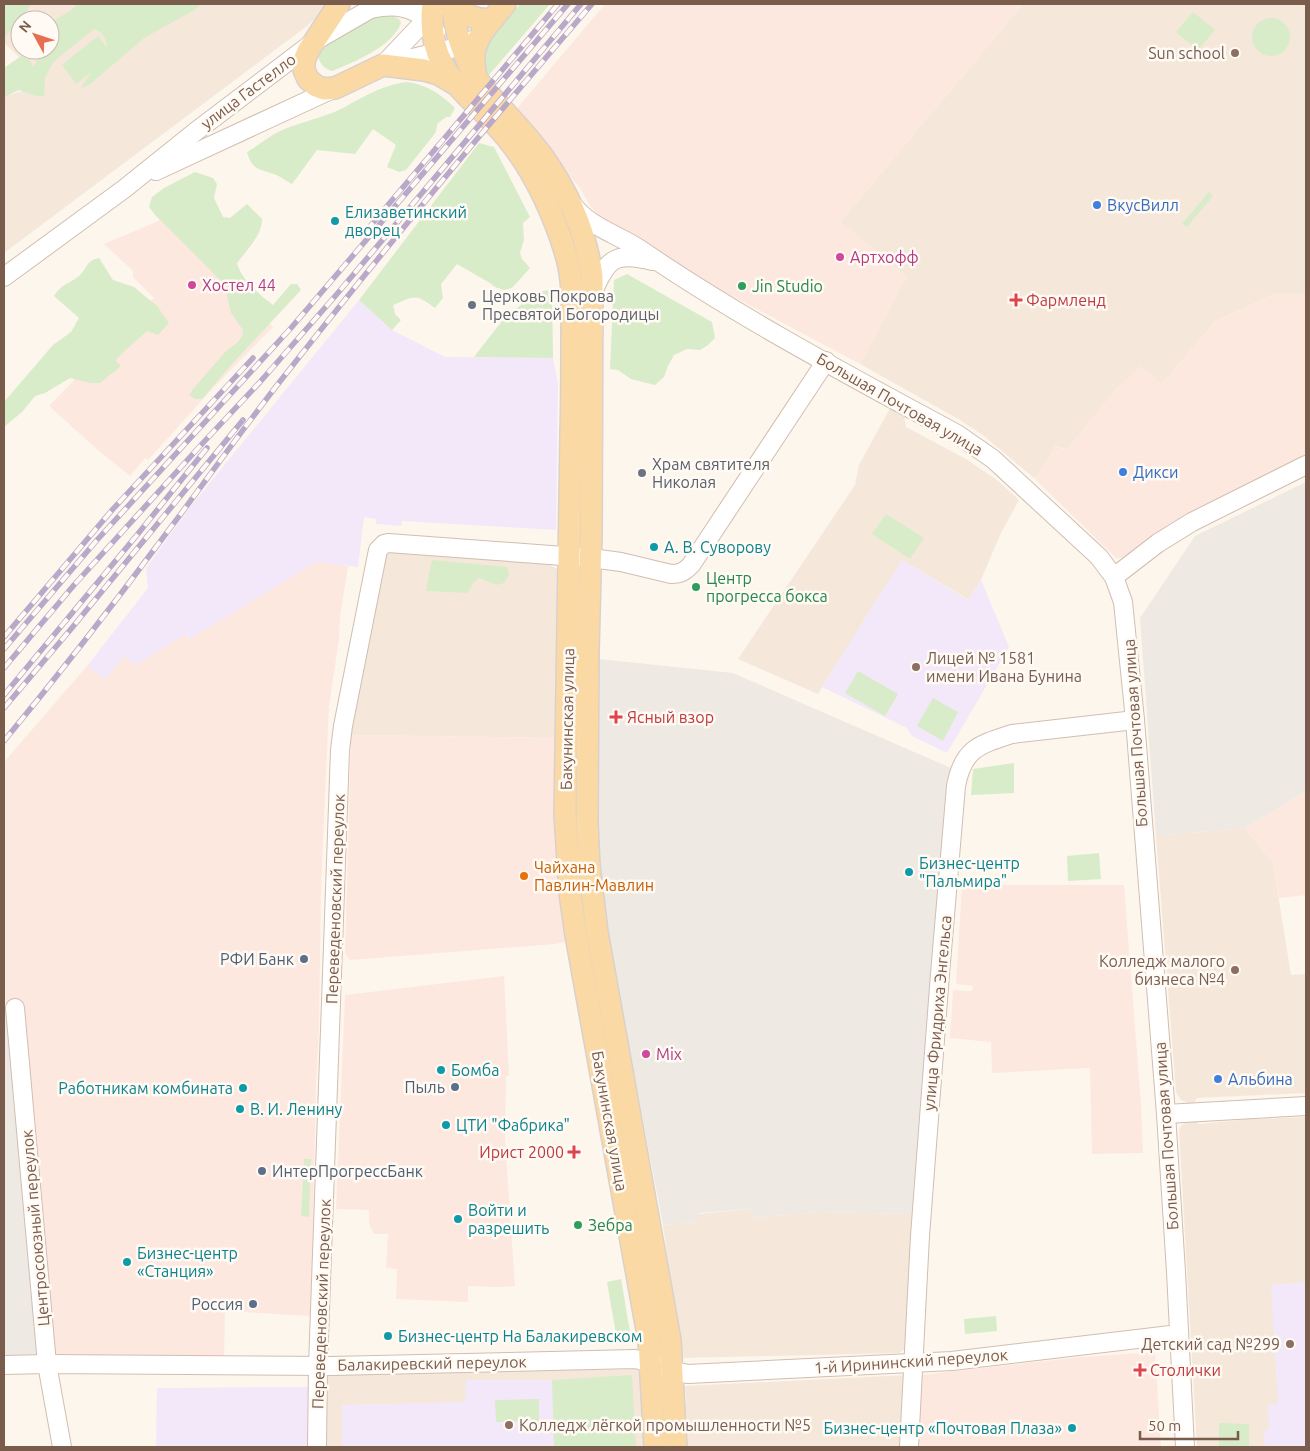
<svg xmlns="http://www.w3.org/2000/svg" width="1310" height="1451" font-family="Ubuntu,sans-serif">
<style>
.residential{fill:#f5e8da;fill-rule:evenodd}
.commercial{fill:#fde8e0}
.industrial{fill:#efe9e4}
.education{fill:#f3e8fa}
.green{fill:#d8ecc9}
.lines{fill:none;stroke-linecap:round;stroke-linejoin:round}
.minor-casing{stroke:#d1beb0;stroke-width:20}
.major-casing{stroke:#dad1cd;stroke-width:24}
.minor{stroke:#fff;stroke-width:18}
.major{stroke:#fbd9a5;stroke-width:21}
.rail-casing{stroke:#b9a8c9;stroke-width:5.5}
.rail{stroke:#fffaf3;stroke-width:4;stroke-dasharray:11;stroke-linecap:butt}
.education-dot{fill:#8d6e63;stroke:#fffaf3;stroke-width:2}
.shop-dot{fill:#3f7fe0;stroke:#fffaf3;stroke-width:2}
.culture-dot{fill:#0f9aa8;stroke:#fffaf3;stroke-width:2}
.hotel-dot{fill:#d1479c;stroke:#fffaf3;stroke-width:2}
.leisure-dot{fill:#2e9e5b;stroke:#fffaf3;stroke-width:2}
.health-dot{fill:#e0444e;stroke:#fffaf3;stroke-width:2}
.worship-dot{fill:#6b7280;stroke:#fffaf3;stroke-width:2}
.food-dot{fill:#e8710a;stroke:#fffaf3;stroke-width:2}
.service-dot{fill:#5c6f8a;stroke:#fffaf3;stroke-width:2}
.labels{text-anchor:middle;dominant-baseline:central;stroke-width:5;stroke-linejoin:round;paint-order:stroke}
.education-label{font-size:16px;fill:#785e54;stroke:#fffaf3;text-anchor:end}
.street-label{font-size:16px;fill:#7a5c4d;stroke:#fffaf3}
.shop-label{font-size:16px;fill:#366cbe;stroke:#fffaf3;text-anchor:start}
.culture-label{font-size:16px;fill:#0d838f;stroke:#fffaf3;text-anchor:start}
.hotel-label{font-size:16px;fill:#b23c85;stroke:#fffaf3;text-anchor:start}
.leisure-label{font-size:16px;fill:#27864d;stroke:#fffaf3;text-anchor:start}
.worship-label{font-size:16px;fill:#5b616d;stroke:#fffaf3;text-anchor:start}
.health-label{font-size:16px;fill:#be3a42;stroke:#fffaf3;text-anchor:start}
.food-label{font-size:16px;fill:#c56008;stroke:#fffaf3;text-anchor:start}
.service-label{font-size:16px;fill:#4e5e75;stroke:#fffaf3;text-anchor:end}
</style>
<rect width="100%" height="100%" fill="#fdf6ec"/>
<g class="residential">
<path d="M 4,4 L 327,4 L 318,16 L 307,26 L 4,253 L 4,96 L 27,90 L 40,76 L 4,43 ZM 20,20 L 50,20 L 50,50 L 20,50 Z"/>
<path d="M 1023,4 L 1306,4 L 1306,294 L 1274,294 L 1216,321 L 1162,384 L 1119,386 L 1067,449 L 1055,446 L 1044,466 L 1034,478 L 984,436 L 960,420 L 860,364 L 906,277 L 840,222 Z"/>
<path d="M 890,408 L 904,415 L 906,427 L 966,459 L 997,480 L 1019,500 L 1000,535 L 981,580 L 969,600 L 902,560 L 818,694 L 738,659 L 855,485 L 859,465 Z"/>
<path d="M 392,549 L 550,565 L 559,570 L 558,738 L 351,735 L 384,555 Z"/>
<path d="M 1245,828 L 1273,863 L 1291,975 L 1306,974 L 1306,1093 L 1197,1098 L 1194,1103 L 1190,1104 L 1181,1100 L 1176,1092 L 1156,836 Z"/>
<path d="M 1244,1114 L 1252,1114 L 1256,1119 L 1306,1117 L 1306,1447 L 1197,1447 L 1179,1130 L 1181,1126 L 1189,1120 L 1195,1119 L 1198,1124 L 1241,1120 Z"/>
<path d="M 751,1209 L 752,1218 L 818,1212 L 915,1214 L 907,1344 L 905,1349 L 899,1353 L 681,1358 L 663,1225 L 699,1222 L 698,1214 Z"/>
<path d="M 642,1369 L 646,1447 L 326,1447 L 326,1377 L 331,1373 Z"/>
<path d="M 907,1375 L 903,1447 L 688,1447 L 685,1386 Z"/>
</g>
<g class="commercial">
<path d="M 605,4 L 1023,4 L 840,222 L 906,277 L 860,364 L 689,273 L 600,218 L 589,204 L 579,187 L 556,159 L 514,112 Z"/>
<path d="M 161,220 L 273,327 L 214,387 L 148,460 L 145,458 L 130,476 L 99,451 L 49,406 L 154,298 L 133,277 L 133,271 L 104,244 Z"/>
<path d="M 1274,294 L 1306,294 L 1306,455 L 1169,524 L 1124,558 L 1116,558 L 1034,478 L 1044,466 L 1055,446 L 1064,449 L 1067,449 L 1119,386 L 1140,366 L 1162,384 L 1216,321 Z"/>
<path d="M 316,562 L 348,566 L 340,617 L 339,640 L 329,705 L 321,887 L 319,1027 L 316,1086 L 311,1316 L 225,1311 L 224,1358 L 53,1358 L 21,1007 L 4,1010 L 4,762 L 87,666 L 105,680 L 124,656 L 136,665 L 186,634 L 189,639 Z"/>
<path d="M 351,735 L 558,738 L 570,941 L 555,944 L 350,960 L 345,954 Z"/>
<path d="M 1306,791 L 1306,895 L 1279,898 L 1273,863 L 1245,828 Z"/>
<path d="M 962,885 L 1124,885 L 1141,1104 L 1143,1153 L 1092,1154 L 1090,1068 L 992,1073 L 991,1042 L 950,1038 L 953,990 L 972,991 L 973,986 L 956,984 Z"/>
<path d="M 504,976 L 509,1076 L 506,1076 L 505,1140 L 515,1286 L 497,1287 L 468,1286 L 468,1302 L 396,1299 L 397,1269 L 386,1268 L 388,1234 L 374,1234 L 369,1223 L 369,1210 L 336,1209 L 345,995 Z"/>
<path d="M 1155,1352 L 1161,1447 L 917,1447 L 921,1375 L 1081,1357 Z"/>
</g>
<g class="industrial">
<path d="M 1306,482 L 1306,791 L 1245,828 L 1156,836 L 1140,618 L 1195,536 Z"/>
<path d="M 599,659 L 733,673 L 951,768 L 915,1214 L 818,1212 L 751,1218 L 750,1209 L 699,1213 L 699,1222 L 663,1225 L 608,936 L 601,885 L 597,840 Z"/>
<path d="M 9,1009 L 40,1359 L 4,1360 L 4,1010 Z"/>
</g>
<g class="education">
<path d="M 359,300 L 392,330 L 445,357 L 553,358 L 558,384 L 556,530 L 402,521 L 401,526 L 376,524 L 376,519 L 364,517 L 358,567 L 316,562 L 190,639 L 186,634 L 136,665 L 124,656 L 105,680 L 87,666 L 148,588 L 146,568 L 191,506 Z"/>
<path d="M 902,560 L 968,600 L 981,580 L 1009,647 L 947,753 L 912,736 L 907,728 L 822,687 Z"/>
<path d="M 1306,1282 L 1306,1447 L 1265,1447 L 1264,1431 L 1269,1430 L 1268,1405 L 1278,1404 L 1271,1285 Z"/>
<path d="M 466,1380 L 552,1380 L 554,1447 L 342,1447 L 342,1405 L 465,1402 Z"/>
<path d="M 309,1387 L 309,1447 L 156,1447 L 157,1388 Z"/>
</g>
<g class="green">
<path d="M 4,4 L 30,4 L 31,5 L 4,38 Z"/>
<path d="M 78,4 L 203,4 L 191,12 L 144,38 L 89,85 L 81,88 L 91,72 L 76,84 L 62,65 L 98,36 L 107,48 C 106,37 103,33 94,29 L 53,62 L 45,78 L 44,96 L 36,96 L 19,90 L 4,97 L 4,68 L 21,56 L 29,59 L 33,67 L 37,60 L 39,50 L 50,50 L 50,24 C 58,16 70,13 78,4 Z"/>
<path d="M 520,4 L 550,4 L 489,75 L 486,75 L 485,68 L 488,41 Z"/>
<path d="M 1193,12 L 1215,30 L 1198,50 L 1176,32 Z"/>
<path d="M 389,14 L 399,19 L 401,23 C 393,46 353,63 332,71 C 320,68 318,58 316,47 L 366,18 Z"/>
<circle cx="1271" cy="37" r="19"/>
<path d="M 408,82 C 427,85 442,95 455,108 L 450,117 L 446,117 L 437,124 L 436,132 L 406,170 L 399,172 L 387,167 L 396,145 L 373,129 L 355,154 L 317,150 L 292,184 C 286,181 280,176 274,174 C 259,169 252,170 247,152 C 257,146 266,139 276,133 C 295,123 321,119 341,109 C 362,98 383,84 408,82 Z"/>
<path d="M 479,143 L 494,147 L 530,217 L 523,223 L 524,240 L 520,253 L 522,259 L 530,268 L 512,288 L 504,290 L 495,287 L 490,283 L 457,264 L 441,284 L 443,298 L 435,308 C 415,293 415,296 393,305 L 395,314 L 401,320 L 392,330 L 359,300 Z"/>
<path d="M 195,172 L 213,178 L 217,184 L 214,198 L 223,217 L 230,218 L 247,204 L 262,219 C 262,235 247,250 237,263 C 242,281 259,294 273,305 L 291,284 L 297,284 L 301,290 L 232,364 L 202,399 L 195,399 L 189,395 L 193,389 L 226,351 L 238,342 L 242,336 L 243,330 L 231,313 L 224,284 L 156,216 L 149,207 L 152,197 L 164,188 Z"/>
<path d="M 1209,192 L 1213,196 L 1187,227 L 1182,224 Z"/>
<path d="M 99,258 L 113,280 L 134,287 L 157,306 L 169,323 L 158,335 L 147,331 L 118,357 L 116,361 L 121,366 L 100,383 L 90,383 L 70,378 L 45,393 L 35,396 L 22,412 L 4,427 L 4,402 L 53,345 L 71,332 L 79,318 L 54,296 C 61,284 69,284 79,276 C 87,269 86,260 99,258 Z"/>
<path d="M 627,274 L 712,322 L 715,338 L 708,345 L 700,350 L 687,349 L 674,355 L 668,366 L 664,377 L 655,385 L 631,379 L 618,370 L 610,369 L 614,280 Z"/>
<path d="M 552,289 L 553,358 L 474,357 L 502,321 L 522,304 L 535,293 Z"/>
<path d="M 886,514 L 924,538 L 910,559 L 872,534 Z"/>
<path d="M 432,560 L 507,567 L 509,575 L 504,583 L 496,585 L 479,578 L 472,584 L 468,593 L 426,591 Z"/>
<path d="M 858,671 L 898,694 L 885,716 L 845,693 Z"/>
<path d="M 933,698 L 958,712 L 943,741 L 917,726 Z"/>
<path d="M 1014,763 L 1014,793 L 971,795 L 973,769 Z"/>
<path d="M 1099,853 L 1101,879 L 1068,881 L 1067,856 Z"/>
<path d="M 304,1159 L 311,1159 L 309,1217 L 301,1216 Z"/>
<path d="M 621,1279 L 631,1338 L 617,1340 L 607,1282 Z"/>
<path d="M 996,1316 L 997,1331 L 965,1334 L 964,1319 Z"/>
<path d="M 632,1375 L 636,1447 L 554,1447 L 552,1380 Z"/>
<path d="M 539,1399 L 539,1421 L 496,1422 L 495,1400 Z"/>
<path d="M 1219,1423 L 1249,1424 L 1249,1447 L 1219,1447 Z"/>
</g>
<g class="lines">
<g class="minor-casing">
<g id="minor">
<path d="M 412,4 L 436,32"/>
<path d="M 371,9 C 390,5 405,5 422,16"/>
<path d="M 388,64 L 462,46 L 473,40"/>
<path d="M 383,65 L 434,11"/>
<path d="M 156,171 L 335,88"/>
<path d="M 572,204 C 590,228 618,234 641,250 C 742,319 850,376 957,434 L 993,459 L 1099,557 L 1114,577 L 1123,602 L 1135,720 L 1166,1114 L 1176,1272 L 1185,1447"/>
<path d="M 4,277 L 124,189 L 195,132 L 315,41 L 379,4"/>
<path d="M 592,294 C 608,259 613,251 653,261"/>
<path d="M 1114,577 L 1158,543 L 1192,522 L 1306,465"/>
<path d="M 15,1008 L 47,1364 L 62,1447"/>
<path d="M 1166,1114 L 1306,1106"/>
<path d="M 4,1365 L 47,1364 L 331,1366 L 635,1359 C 654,1363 668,1371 688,1374 L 952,1361 L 1179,1334"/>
<path d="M 317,1447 L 318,1366 L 340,750 L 343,726 L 378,550 L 384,544 L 388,543 L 591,558 L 621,562 L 671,574 C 681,574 685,571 691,565 L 826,361"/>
<path d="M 909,1447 L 920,1236 L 940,974 L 956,786 C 963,749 978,745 1012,734 L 1135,720"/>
</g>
</g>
<g class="major-casing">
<g id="major">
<path d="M 339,4 L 308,51 L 304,61 L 304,70 L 308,79 L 316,86 L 324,89 L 335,88 L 383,65 L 424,70 L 438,74 L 455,84"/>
<path d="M 433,4 C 424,76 474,94 511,143 C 536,175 556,219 567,258 C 574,284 572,312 572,339 C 572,370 572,402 571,433 C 570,560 568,687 565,814 L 570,893 L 576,935 L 649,1341 L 655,1447"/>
<path d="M 454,4 C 451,24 467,66 479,82 C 499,108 524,130 543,157 C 568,192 586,233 592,276 L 591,536 L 588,652 L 587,822 L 589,866 L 597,932 L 670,1340 L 676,1447"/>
<path d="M 459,4 C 467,17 477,21 493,19"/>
<path d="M 475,71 C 469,40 488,26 505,4"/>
</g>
</g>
<use href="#minor" class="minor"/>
<use href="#major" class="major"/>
<g class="rail-casing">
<g id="rail">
<path d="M 366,231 L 558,4"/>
<path d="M 4,637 L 113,509 L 253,358"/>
<path d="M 4,649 L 97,540 L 291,328 L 568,4"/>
<path d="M 4,668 L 74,585 L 201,445 L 260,382 L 337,294 L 581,4"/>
<path d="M 4,695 L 137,535 L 207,448"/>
<path d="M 4,708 L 71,629 L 243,420"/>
<path d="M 4,741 C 56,678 107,613 156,547 C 197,493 236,438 278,384 C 379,255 485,128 592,4"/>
</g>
</g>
<use href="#rail" class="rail"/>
</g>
<g class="education-dot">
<circle cx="1235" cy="53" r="5"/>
<circle cx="916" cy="667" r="5"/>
<circle cx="1235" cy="970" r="5"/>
<circle cx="1290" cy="1344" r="5"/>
<circle cx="509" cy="1425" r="5"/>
</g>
<g class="shop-dot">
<circle cx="1097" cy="205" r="5"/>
<circle cx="1123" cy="472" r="5"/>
<circle cx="1218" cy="1079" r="5"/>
</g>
<g class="culture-dot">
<circle cx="335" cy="221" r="5"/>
<circle cx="654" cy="547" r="5"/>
<circle cx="909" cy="872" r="5"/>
<circle cx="441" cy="1070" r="5"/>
<circle cx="243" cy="1088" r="5"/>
<circle cx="240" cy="1109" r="5"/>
<circle cx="446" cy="1125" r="5"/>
<circle cx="458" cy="1219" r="5"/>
<circle cx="127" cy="1262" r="5"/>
<circle cx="388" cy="1336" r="5"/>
<circle cx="1072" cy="1428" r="5"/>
</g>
<g class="hotel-dot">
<circle cx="840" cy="257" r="5"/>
<circle cx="192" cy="285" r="5"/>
<circle cx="646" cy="1054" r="5"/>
</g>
<g class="leisure-dot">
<circle cx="742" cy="286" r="5"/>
<circle cx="696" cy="587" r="5"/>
<circle cx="578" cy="1225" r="5"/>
</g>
<g class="health-dot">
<path d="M1013.5 292.5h5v5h5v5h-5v5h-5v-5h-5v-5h5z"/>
<path d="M613.5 709.5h5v5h5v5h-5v5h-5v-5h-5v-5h5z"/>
<path d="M571.5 1144.5h5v5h5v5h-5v5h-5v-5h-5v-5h5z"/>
<path d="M1137.5 1362.5h5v5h5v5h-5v5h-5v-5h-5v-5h5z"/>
</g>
<g class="worship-dot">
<circle cx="472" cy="305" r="5"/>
<circle cx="642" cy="473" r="5"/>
</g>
<circle class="food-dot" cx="524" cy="876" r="5"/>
<g class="service-dot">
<circle cx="304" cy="959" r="5"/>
<circle cx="455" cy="1087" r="5"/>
<circle cx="262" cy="1171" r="5"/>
<circle cx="253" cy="1304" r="5"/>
</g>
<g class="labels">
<g class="education-label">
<text x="1225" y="53">Sun school</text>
<text x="926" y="658" text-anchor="start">Лицей № 1581<tspan x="926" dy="18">имени Ивана Бунина</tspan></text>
<text x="1225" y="961">Колледж малого<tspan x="1225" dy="18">бизнеса №4</tspan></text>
<text x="1280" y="1344">Детский сад №299</text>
<text x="519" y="1425" text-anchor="start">Колледж лёгкой промышленности №5</text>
</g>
<g class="street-label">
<text transform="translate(248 91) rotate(-37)">улица Гастелло</text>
<text transform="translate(900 404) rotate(30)">Большая Почтовая улица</text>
<text transform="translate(567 719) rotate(-89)">Бакунинская улица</text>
<text transform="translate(1135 733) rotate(-94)">Большая Почтовая улица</text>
<text transform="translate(335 899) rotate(-88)">Переведеновский переулок</text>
<text transform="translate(937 1013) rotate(-85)">улица Фридриха Энгельса</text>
<text transform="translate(610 1121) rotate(80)">Бакунинская улица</text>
<text transform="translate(1166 1136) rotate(-94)">Большая Почтовая улица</text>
<text transform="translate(35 1228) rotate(-95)">Центросоюзный переулок</text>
<text transform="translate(321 1304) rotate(-88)">Переведеновский переулок</text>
<text transform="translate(911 1361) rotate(-4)">1-й Ирининский переулок</text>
<text transform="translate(432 1363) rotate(-1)">Балакиревский переулок</text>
</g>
<g class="shop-label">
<text x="1107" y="205">ВкусВилл</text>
<text x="1133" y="472">Дикси</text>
<text x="1228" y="1079">Альбина</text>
</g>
<g class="culture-label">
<text x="345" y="212">Елизаветинский<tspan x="345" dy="18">дворец</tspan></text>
<text x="664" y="547">А. В. Суворову</text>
<text x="919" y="863">Бизнес-центр<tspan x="919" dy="18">"Пальмира"</tspan></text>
<text x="451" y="1070">Бомба</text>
<text x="233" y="1088" text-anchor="end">Работникам комбината</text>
<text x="250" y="1109">В. И. Ленину</text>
<text x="456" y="1125">ЦТИ "Фабрика"</text>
<text x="468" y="1210">Войти и<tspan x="468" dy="18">разрешить</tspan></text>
<text x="137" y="1253">Бизнес-центр<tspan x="137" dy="18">«Станция»</tspan></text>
<text x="398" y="1336">Бизнес-центр На Балакиревском</text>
<text x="1062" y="1428" text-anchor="end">Бизнес-центр «Почтовая Плаза»</text>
</g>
<g class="hotel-label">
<text x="850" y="257">Артхофф</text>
<text x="202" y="285">Хостел 44</text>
<text x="656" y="1054">Mix</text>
</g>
<g class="leisure-label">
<text x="752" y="286">Jin Studio</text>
<text x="706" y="578">Центр<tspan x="706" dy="18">прогресса бокса</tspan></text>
<text x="588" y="1225">Зебра</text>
</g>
<g class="worship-label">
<text x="482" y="296">Церковь Покрова<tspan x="482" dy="18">Пресвятой Богородицы</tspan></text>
<text x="652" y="464">Храм святителя<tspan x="652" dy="18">Николая</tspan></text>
</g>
<g class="health-label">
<text x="1026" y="300">Фармленд</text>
<text x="627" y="717">Ясный взор</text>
<text x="564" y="1152" text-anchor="end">Ирист 2000</text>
<text x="1150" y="1370">Столички</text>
</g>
<g class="food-label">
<text x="534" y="867">Чайхана<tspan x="534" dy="18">Павлин-Мавлин</tspan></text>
</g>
<g class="service-label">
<text x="294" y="959">РФИ Банк</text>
<text x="445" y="1087">Пыль</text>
<text x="272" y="1171" text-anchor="start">ИнтерПрогрессБанк</text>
<text x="243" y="1304">Россия</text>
</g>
</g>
<rect width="1310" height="1451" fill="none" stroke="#7a5c4d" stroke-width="10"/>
<g transform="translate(35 35) rotate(310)"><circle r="24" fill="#fffaf3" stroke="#cabbb1"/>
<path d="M0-4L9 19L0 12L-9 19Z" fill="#e76f51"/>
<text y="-8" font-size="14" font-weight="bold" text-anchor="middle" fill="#7a5c4d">N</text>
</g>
<path d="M1140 1431v8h98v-8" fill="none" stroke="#7a5c4d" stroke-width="2.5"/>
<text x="1148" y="1431" font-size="15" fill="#7a5c4d" stroke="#fffaf3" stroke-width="4" paint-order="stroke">50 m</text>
</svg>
